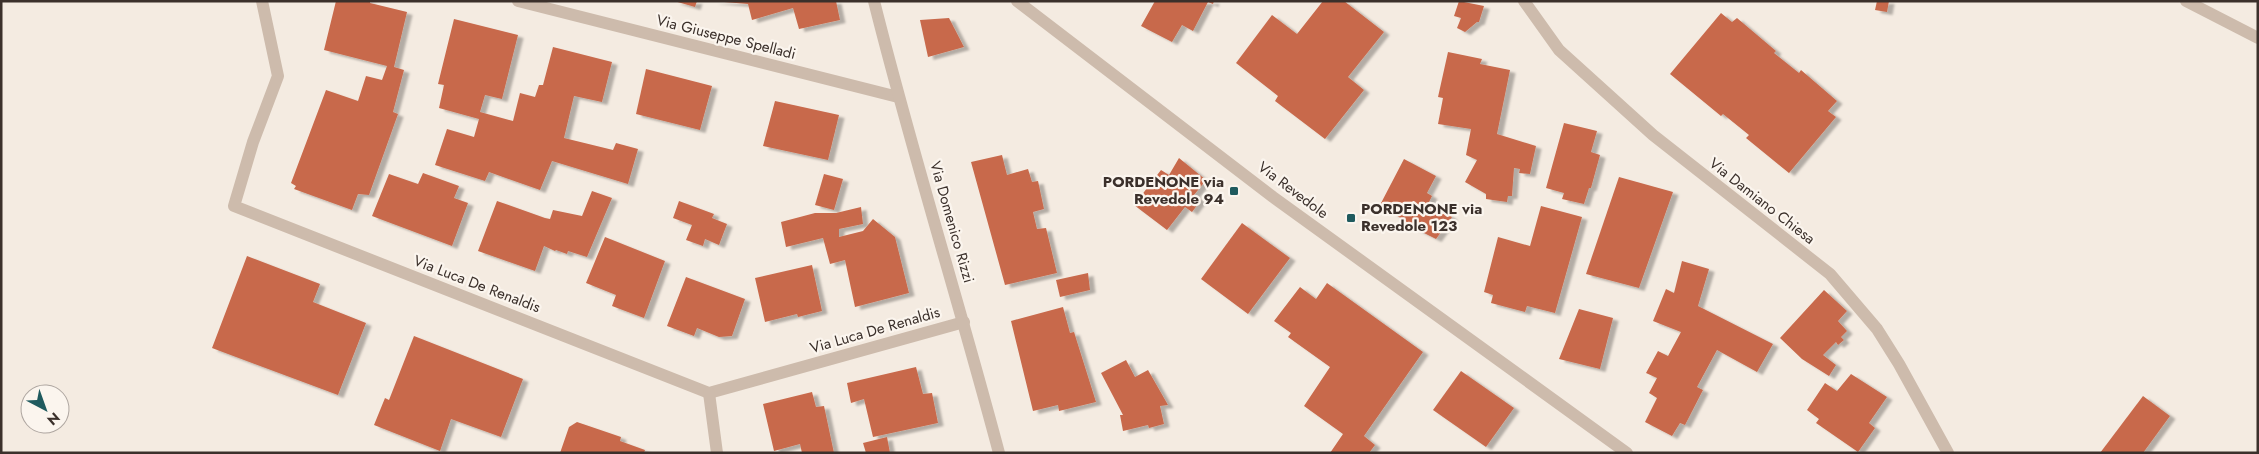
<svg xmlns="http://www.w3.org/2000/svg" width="2259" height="454" font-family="Jost,sans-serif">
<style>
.building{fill:#c8694b;filter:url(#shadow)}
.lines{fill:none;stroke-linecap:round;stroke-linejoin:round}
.minor{stroke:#cdbbac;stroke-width:12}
.poi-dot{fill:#1f5a5e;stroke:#fbf5ee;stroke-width:2}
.labels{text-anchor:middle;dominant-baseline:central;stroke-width:4.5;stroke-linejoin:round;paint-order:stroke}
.street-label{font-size:15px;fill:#3b302b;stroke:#fbf5ee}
.poi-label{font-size:15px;font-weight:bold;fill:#3b302b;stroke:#fbf5ee;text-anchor:end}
</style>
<defs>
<filter id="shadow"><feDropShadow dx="5.5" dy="3" stdDeviation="1" flood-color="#0004"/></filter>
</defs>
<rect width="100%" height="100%" fill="#f4ebe1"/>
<g class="building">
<path d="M 336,1 L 370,1 L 370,3 L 407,12 L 394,67 L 404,70 L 393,112 L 398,114 L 369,195 L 358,194 L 352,210 L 294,189 L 296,186 L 291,183 L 326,90 L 358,101 L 366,76 L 382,80 L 387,66 L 324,50 Z"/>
<path d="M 674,1 L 697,1 L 695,7 Z"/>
<path d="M 712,1 L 836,1 L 840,20 L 799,29 L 793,8 L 752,20 L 748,4 Z"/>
<path d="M 1155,1 L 1214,1 L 1213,4 L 1208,2 L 1193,31 L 1182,25 L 1172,42 L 1141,26 Z"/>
<path d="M 1323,1 L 1344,1 L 1384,32 L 1348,77 L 1364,90 L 1325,139 L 1275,101 L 1278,96 L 1236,63 L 1272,15 L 1297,34 Z"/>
<path d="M 1459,1 L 1484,6 L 1479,22 L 1477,22 L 1465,32 L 1457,28 L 1461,18 L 1454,16 Z"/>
<path d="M 1877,1 L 1889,1 L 1887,12 L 1875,10 Z"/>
<path d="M 1721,13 L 1732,22 L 1737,18 L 1776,51 L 1774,53 L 1799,73 L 1801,70 L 1837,101 L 1828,111 L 1836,117 L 1789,173 L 1746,138 L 1749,135 L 1723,114 L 1721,116 L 1670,74 Z"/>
<path d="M 949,18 L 964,47 L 928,57 L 920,20 Z"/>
<path d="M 454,19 L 518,35 L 502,99 L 485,95 L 480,112 L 513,121 L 520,93 L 535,97 L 539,85 L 543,85 L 553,47 L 612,62 L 602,102 L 574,96 L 564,138 L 613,150 L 616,143 L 638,149 L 628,184 L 552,161 L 540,190 L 489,172 L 485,181 L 435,165 L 447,129 L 474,137 L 479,119 L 439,108 L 444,85 L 438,84 Z"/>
<path d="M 1448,52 L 1482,59 L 1480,64 L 1510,70 L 1497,134 L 1536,146 L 1530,174 L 1519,173 L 1520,169 L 1514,168 L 1512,196 L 1508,196 L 1507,202 L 1486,199 L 1486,194 L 1465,182 L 1477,160 L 1466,155 L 1471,129 L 1438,124 L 1443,98 L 1438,97 Z"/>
<path d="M 646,69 L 712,86 L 700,130 L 636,114 Z"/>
<path d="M 775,101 L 839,115 L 828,160 L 763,146 Z"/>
<path d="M 1564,123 L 1597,131 L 1591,152 L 1600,155 L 1591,188 L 1589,188 L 1584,204 L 1562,199 L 1564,193 L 1546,188 Z"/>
<path d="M 1002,155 L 1007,175 L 1028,169 L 1032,182 L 1038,181 L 1044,209 L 1033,212 L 1037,229 L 1046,228 L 1057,273 L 1005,285 L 971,162 Z"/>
<path d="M 1179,158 L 1206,180 L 1194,195 L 1201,200 L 1192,212 L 1185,207 L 1167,230 L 1134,205 L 1161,170 L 1169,175 Z"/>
<path d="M 1404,159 L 1436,176 L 1427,193 L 1432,196 L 1429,202 L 1452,217 L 1436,239 L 1408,225 L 1410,224 L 1380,205 Z"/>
<path d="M 423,173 L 459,186 L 454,198 L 468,203 L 452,246 L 372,216 L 389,174 L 418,184 Z"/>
<path d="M 824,174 L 843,179 L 834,210 L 815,205 Z"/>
<path d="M 1619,177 L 1673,192 L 1639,288 L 1586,274 Z"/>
<path d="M 592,191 L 612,198 L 587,257 L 568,251 L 567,254 L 556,250 L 555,251 L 544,246 L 535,271 L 478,251 L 497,201 L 545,218 L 550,219 L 553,210 L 582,216 Z"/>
<path d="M 679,201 L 714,214 L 712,218 L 727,224 L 719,245 L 705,239 L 703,246 L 686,240 L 692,225 L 673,218 Z"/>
<path d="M 1541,206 L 1582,217 L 1555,313 L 1527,306 L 1525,312 L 1491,303 L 1493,295 L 1484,292 L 1498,237 L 1530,246 Z"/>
<path d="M 861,207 L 863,224 L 839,229 L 839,237 L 863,231 L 873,219 L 895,237 L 909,293 L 855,307 L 845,260 L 830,264 L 823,238 L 786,247 L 781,222 L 815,213 L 836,213 Z"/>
<path d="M 1242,223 L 1290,258 L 1248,314 L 1201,279 Z"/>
<path d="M 605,237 L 665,261 L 644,318 L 612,306 L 616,295 L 586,283 Z"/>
<path d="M 247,256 L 320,284 L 313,302 L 366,323 L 338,395 L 212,348 Z"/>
<path d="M 1682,261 L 1709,269 L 1698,306 L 1773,344 L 1757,372 L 1717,350 L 1697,387 L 1703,390 L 1685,425 L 1680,423 L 1672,436 L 1645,422 L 1657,398 L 1649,393 L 1657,378 L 1646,373 L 1658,351 L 1668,356 L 1681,332 L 1653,321 L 1666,289 L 1674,293 Z"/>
<path d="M 812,265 L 822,311 L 798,317 L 797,314 L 765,322 L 755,278 Z"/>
<path d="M 1088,273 L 1090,290 L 1060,297 L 1056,280 Z"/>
<path d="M 686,277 L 745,299 L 732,336 L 719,337 L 697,328 L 694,336 L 667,326 Z"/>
<path d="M 1327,283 L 1423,352 L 1364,436 L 1375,445 L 1369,453 L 1330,453 L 1343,434 L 1304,406 L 1330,367 L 1288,337 L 1291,333 L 1274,321 L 1300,287 L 1316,299 Z"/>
<path d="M 1824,290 L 1847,311 L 1838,321 L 1847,331 L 1841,337 L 1844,340 L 1838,345 L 1836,342 L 1823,355 L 1836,365 L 1829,376 L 1802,359 L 1780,338 Z"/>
<path d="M 1063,307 L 1070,333 L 1074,332 L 1096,402 L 1059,411 L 1058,405 L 1033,411 L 1011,321 Z"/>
<path d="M 1579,309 L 1613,318 L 1600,369 L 1559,359 Z"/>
<path d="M 414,336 L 523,379 L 501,437 L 451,419 L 440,451 L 374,425 L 385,398 L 389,400 Z"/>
<path d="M 1126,360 L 1135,377 L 1148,370 L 1168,405 L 1160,406 L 1164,424 L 1149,428 L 1148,425 L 1123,431 L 1120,415 L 1123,415 L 1101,373 Z"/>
<path d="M 916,367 L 923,394 L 932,393 L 938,423 L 873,437 L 864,399 L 851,403 L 847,383 Z"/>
<path d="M 1461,371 L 1514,408 L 1486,447 L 1433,410 Z"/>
<path d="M 1851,374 L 1887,397 L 1869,423 L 1875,428 L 1858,452 L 1816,423 L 1819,419 L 1807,410 L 1825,383 L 1837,391 Z"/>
<path d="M 812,392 L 816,407 L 824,406 L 834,453 L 802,453 L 800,444 L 774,451 L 763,404 Z"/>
<path d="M 2143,396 L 2170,416 L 2143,453 L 2100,453 Z"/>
<path d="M 577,422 L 621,437 L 620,441 L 645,450 L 644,453 L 560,453 L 569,427 Z"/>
<path d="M 887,437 L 890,453 L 866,453 L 863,443 Z"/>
</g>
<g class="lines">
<g class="minor">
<path d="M 262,1 L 278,76 L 253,142 L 234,206 L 709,393 L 964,322"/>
<path d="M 518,1 L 898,97"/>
<path d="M 874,1 C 912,153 959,302 999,453"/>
<path d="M 1017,1 L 1273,197 L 1627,453"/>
<path d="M 1524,1 L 1559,50 L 1653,135 L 1830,274 L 1877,329 L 1899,364 L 1948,453"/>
<path d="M 2186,1 L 2258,38"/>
<path d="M 709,393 L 717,453"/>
</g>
</g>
<g class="poi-dot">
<rect x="1229" y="186" width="10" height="10" rx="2.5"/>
<rect x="1346" y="213" width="10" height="10" rx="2.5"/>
</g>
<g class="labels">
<g class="street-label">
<text transform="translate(726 37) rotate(14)">Via Giuseppe Spelladi</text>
<text transform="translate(1293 190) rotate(37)">Via Revedole</text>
<text transform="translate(1762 201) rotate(38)">Via Damiano Chiesa</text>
<text transform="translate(952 222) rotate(74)">Via Domenico Rizzi</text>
<text transform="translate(477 284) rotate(21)">Via Luca De Renaldis</text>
<text transform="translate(875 330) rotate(-16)">Via Luca De Renaldis</text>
</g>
<g class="poi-label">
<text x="1224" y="182">PORDENONE via<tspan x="1224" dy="17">Revedole 94</tspan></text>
<text x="1361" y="209" text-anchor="start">PORDENONE via<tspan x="1361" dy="17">Revedole 123</tspan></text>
</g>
</g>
<rect width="2259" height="454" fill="none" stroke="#3b302b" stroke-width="5"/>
<g transform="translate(45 409) rotate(139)"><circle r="24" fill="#fbf5ee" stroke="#aea6a0"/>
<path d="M0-4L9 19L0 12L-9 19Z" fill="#1f5a5e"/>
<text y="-8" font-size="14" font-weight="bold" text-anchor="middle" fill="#3b302b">N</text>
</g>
</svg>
